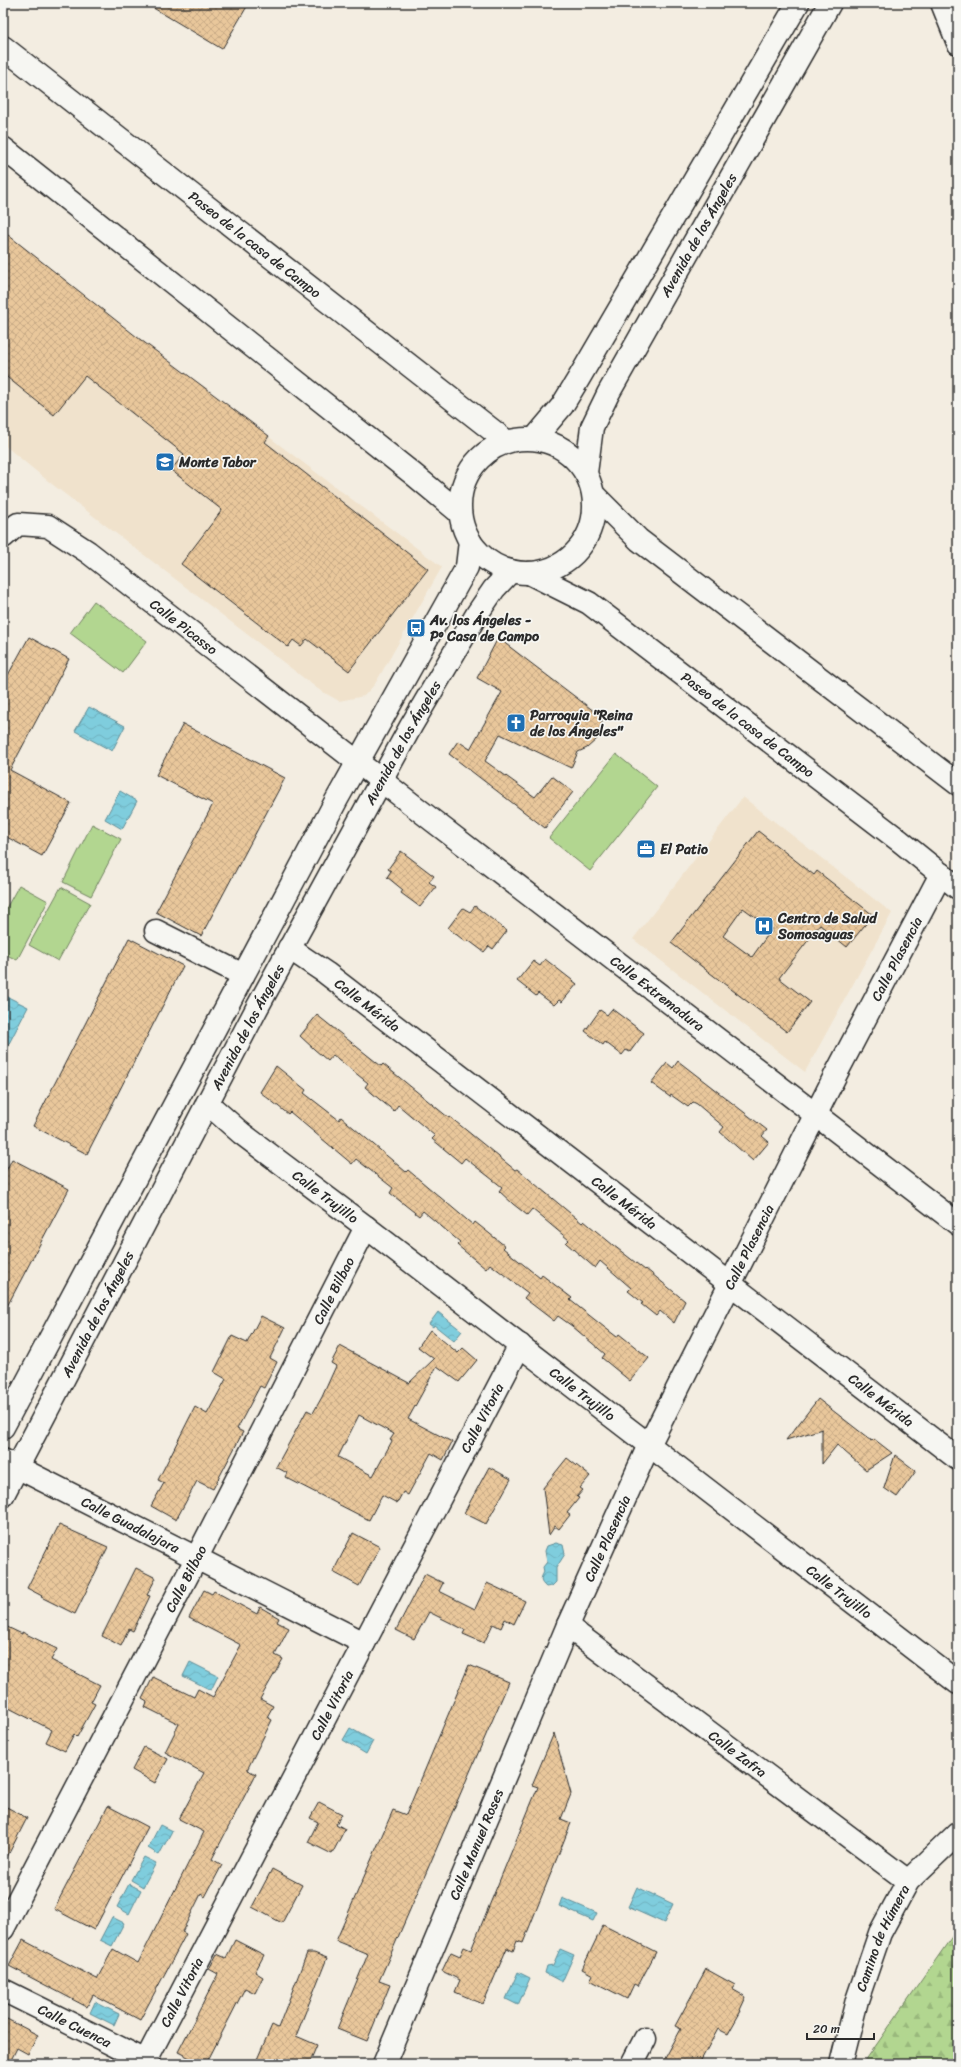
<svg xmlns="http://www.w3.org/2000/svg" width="961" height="2067" font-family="Sriracha,sans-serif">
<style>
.built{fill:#f0e2cc}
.forest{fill:url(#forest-firs);stroke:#6e805e}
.park{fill:#b2d690;stroke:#6e805e}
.water{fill:url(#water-waves);stroke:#5d8c96}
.building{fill:url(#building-cross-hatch);stroke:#2b2b2b;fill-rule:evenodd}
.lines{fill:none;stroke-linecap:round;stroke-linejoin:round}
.minor-casing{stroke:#2b2b2b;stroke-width:25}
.minor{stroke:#f6f6f2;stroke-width:22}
.labels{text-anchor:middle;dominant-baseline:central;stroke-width:3.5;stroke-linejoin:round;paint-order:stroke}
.street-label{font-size:14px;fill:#2b2b2b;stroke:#f6f6f2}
.poi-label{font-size:14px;font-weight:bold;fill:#2b2b2b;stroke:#f6f6f2;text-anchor:start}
</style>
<defs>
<pattern id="forest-firs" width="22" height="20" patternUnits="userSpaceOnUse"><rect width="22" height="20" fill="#b2d690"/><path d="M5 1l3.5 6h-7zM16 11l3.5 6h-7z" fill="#99b87c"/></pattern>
<pattern id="water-waves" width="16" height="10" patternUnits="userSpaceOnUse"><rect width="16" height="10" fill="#7fcddd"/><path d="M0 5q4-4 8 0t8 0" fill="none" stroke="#6eb0be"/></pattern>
<pattern id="building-cross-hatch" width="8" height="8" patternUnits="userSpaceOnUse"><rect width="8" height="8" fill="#e9c79b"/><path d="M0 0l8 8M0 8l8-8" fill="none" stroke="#c8ab86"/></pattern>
</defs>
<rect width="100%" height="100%" fill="#f3ede1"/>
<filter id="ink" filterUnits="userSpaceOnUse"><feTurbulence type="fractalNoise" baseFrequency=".025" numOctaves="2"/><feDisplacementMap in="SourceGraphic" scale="8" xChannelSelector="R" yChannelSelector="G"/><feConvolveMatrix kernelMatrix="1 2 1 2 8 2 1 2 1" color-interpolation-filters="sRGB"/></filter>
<g filter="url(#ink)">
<g class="built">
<path d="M 3,231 L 144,343 L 442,567 L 375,684 L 364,696 L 339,701 L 318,689 L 48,481 L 3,444 Z"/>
<path d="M 743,797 L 892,913 L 805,1072 L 633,939 Z"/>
</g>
<path class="forest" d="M 958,1928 L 958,2064 L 863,2064 Z"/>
<g class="park">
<path d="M 94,601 L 147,641 L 123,673 L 70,633 Z"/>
<path d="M 616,754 L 657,787 L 590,871 L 549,838 Z"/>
<path d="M 92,824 L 121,839 L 91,896 L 63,882 Z"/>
<path d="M 19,885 L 48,901 L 17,960 L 3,953 L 3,914 Z"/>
<path d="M 61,887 L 90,903 L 58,961 L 29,945 Z"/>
</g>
<g class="water">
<path d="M 89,707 L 125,726 L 112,751 L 75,731 Z"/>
<path d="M 120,791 L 137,801 L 122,829 L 105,819 Z"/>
<path d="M 4,995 L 28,1007 L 3,1055 L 3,997 Z"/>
<path d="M 438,1312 L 462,1331 L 454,1341 L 434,1325 L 433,1327 L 429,1324 Z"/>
<path d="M 556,1543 L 563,1545 L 565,1554 L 556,1568 L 556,1582 L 552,1586 L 546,1587 C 540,1582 540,1579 544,1572 L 543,1567 L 547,1562 L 545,1551 L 547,1546 Z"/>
<path d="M 190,1662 L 218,1676 L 211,1690 L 183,1676 Z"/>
<path d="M 350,1728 L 373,1741 L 366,1754 L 343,1740 Z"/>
<path d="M 160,1825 L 172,1831 L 159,1855 L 148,1848 Z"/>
<path d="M 144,1857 L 156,1863 L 143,1887 L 131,1880 Z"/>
<path d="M 129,1884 L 141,1890 L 129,1914 L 117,1907 Z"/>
<path d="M 637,1887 L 673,1904 L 664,1923 L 628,1907 Z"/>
<path d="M 562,1898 L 597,1913 L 593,1921 L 559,1906 Z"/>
<path d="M 112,1917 L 124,1923 L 112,1946 L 100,1940 Z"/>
<path d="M 560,1949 L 574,1955 L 562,1982 L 545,1973 L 547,1966 L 553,1965 Z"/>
<path d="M 518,1972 L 530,1978 L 518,2005 L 506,1999 Z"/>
<path d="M 95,2002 L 119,2014 L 114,2025 L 90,2013 Z"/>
</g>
<g class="building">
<path d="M 145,3 L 249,3 L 222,49 Z"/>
<path d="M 3,231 L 137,337 L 269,436 L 265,442 L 428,569 L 349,671 L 307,639 L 301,646 L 293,640 L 288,647 L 181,564 L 222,510 L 171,470 L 184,454 L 85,376 L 54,415 L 3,374 Z"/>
<path d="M 29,637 L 69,659 L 10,770 L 71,803 L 42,856 L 3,835 L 3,684 Z"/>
<path d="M 498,638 L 603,718 L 597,739 L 587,748 L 578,752 L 571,768 L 500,734 L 485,761 L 535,797 L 552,776 L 573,792 L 545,828 L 449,754 L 458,741 L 470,749 L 502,692 L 477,678 Z"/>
<path d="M 183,724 L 285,778 L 201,936 L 156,912 L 213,804 L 156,775 Z"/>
<path d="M 758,831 L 814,875 L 817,871 L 873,915 L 847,947 L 820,925 L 779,978 L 810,1002 L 787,1032 L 671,943 ZM 743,908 L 772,929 L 752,957 L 723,936 Z"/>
<path d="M 401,851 L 434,876 L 429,882 L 436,887 L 420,907 L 401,893 L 403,890 L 387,877 L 391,871 L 388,869 Z"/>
<path d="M 475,906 L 507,931 L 493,949 L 489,946 L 484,952 L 468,940 L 466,942 L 448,928 L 463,908 L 470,912 Z"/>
<path d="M 129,938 L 183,966 L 87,1154 L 33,1126 Z"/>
<path d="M 545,959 L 577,984 L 562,1002 L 559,1000 L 554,1005 L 538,993 L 536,996 L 517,981 L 533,961 L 540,966 Z"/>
<path d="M 612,1009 L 644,1033 L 630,1052 L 626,1050 L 622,1055 L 605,1042 L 603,1045 L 585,1031 L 600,1010 L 607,1015 Z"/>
<path d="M 317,1015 L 381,1066 L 383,1064 L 449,1118 L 450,1117 L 515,1170 L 517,1169 L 582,1223 L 584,1221 L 613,1245 L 645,1270 L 646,1269 L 685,1301 L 674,1323 L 660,1311 L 656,1316 L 641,1304 L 643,1303 L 628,1291 L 631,1288 L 600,1261 L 595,1268 L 566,1243 L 569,1240 L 532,1209 L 527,1215 L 513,1204 L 499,1191 L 502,1187 L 465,1158 L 461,1163 L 432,1139 L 435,1136 L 398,1105 L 394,1111 L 379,1099 L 365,1087 L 368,1083 L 333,1055 L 328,1061 L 314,1049 L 300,1036 Z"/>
<path d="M 678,1061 L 767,1130 L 762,1136 L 769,1142 L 753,1161 L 720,1132 L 724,1127 L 697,1104 L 693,1102 L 688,1107 L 671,1095 L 670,1097 L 651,1083 L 667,1063 L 673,1068 Z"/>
<path d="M 276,1066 L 306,1090 L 304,1093 L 339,1120 L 341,1117 L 406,1172 L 408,1170 L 473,1225 L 475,1222 L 505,1246 L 503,1248 L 540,1278 L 542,1275 L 572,1298 L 570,1300 L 604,1327 L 617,1337 L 619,1334 L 649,1358 L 630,1381 L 602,1358 L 605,1354 L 572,1326 L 558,1316 L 554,1321 L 524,1298 L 528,1293 L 490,1264 L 486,1269 L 457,1245 L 460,1242 L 423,1211 L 419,1216 L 390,1193 L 393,1188 L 356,1159 L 352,1164 L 290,1112 L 288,1114 L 260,1092 Z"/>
<path d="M 12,1159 L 69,1189 L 3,1314 L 3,1177 Z"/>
<path d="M 261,1316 L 285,1328 L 270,1358 L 277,1362 L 264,1388 L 260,1386 L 237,1429 L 243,1432 L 213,1489 L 197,1481 L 176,1520 L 151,1506 L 164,1483 L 158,1480 L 195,1407 L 207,1414 L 226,1379 L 214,1372 L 232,1336 L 247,1343 Z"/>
<path d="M 430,1330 L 458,1353 L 463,1348 L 477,1360 L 459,1382 L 437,1366 L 408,1419 L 452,1442 L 443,1460 L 431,1453 L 408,1495 L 403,1492 L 397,1503 L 382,1495 L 369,1520 L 285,1477 L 287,1473 L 276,1467 L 307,1410 L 313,1413 L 322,1397 L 336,1366 L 331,1363 L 340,1346 L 409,1383 L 434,1359 L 418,1347 ZM 359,1415 L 394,1434 L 390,1440 L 392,1441 L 373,1476 L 338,1457 Z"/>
<path d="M 818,1399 L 872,1441 L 874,1439 L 892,1453 L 866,1470 L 837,1445 L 822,1464 L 822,1429 L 786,1440 Z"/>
<path d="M 895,1455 L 916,1471 L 897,1497 L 884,1488 Z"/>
<path d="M 567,1458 L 590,1476 L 580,1488 L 583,1490 L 577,1497 L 579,1498 L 567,1513 L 570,1515 L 559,1529 L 555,1526 L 549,1535 L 543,1488 Z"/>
<path d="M 489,1467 L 511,1479 L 486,1524 L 464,1513 Z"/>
<path d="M 59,1525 L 108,1547 L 75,1614 L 41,1597 L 42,1596 L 27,1588 Z"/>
<path d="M 353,1533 L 380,1547 L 359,1586 L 333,1572 Z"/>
<path d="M 136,1568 L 156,1578 L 147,1595 L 150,1596 L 133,1631 L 129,1629 L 121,1646 L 102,1636 Z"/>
<path d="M 425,1574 L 443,1583 L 439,1591 L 475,1609 L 487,1583 L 525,1601 L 514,1624 L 505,1619 L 501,1628 L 493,1624 L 484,1643 L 463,1634 L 465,1630 L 429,1612 L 414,1639 L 396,1630 Z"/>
<path d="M 204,1590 L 212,1594 L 214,1591 L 257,1614 L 260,1607 L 279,1618 L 277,1622 L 289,1628 L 275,1655 L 283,1659 L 260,1699 L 273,1706 L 267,1717 L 272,1720 L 247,1770 L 256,1774 L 212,1859 L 222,1865 L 205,1897 L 201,1894 L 182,1932 L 186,1934 L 140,2020 L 93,1995 L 87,2007 L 9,1966 L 23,1940 L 97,1979 L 113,1949 L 138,1963 L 204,1832 L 179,1819 L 204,1773 L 165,1752 L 179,1724 L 145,1707 L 147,1702 L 142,1699 L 153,1677 L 194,1697 L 198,1689 L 213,1697 L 241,1645 L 189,1618 Z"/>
<path d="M 3,1625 L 22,1634 L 22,1632 L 57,1649 L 51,1660 L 100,1685 L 91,1702 L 95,1704 L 77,1737 L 74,1734 L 65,1751 L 46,1742 L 52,1730 L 3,1705 Z"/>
<path d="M 469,1665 L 509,1682 L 379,1981 L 390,1985 L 367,2041 L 337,2029 L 368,1954 L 336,1941 L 393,1810 L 406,1815 Z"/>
<path d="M 554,1733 L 571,1794 L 561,1819 L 571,1823 L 523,1943 L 517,1941 L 513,1951 L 507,1948 L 483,2004 L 455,1992 L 460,1980 L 442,1971 L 451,1952 L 460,1956 L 464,1947 L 471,1950 L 538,1787 L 532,1785 Z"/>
<path d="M 144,1747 L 168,1759 L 155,1783 L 132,1770 Z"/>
<path d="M 319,1802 L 342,1814 L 336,1824 L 345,1829 L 332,1854 L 308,1842 L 318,1822 L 310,1818 Z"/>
<path d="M 3,1805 L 27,1818 L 3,1865 Z"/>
<path d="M 108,1806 L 148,1827 L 94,1930 L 54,1909 Z"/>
<path d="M 272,1869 L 302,1885 L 282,1923 L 252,1907 Z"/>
<path d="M 603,1925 L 656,1952 L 638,1986 L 634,1984 L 627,1999 L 590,1980 L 593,1975 L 582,1969 Z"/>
<path d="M 235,1940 L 264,1955 L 255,1972 L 263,1977 L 255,1993 L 245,1988 L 206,2064 L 202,2064 L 178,2052 L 218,1974 L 209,1969 L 217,1954 L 226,1958 Z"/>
<path d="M 307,1953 L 314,1953 L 327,1958 L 296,2036 L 317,2045 L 309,2064 L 255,2064 L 272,2025 L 278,2028 Z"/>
<path d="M 706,1969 L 735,1985 L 732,1989 L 746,1997 L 740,2010 L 741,2011 L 728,2034 L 718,2029 L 699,2064 L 662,2064 L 681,2029 L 675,2026 Z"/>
<path d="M 3,2017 L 38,2035 L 28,2054 L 17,2048 L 9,2064 L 3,2064 Z"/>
</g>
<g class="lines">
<g class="minor-casing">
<g id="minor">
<path d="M 942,3 L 958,43"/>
<path id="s1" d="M 3,47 L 506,441"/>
<path d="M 3,148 L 413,474 L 460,513"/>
<path d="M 535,438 L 562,406 L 579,378 L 798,3"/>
<circle cx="527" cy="506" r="67"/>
<path id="s2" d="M 586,473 L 592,427 L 608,394 L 830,3"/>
<path d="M 594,495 L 639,540 L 958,784"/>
<path id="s3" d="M 3,537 L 18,524 L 48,526 L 88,552 L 432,820 L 958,1224"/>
<path id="s4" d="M 529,573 L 589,603 L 900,841 L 958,888"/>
<path d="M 156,931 L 243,975"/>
<path id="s5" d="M 289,948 L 326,973 L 958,1459"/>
<path id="s6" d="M 207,1103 L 241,1133 L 366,1227 L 958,1683"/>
<path d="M 3,1427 L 337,799 L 467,567 L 470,541"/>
<path id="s7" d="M 3,1460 L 364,1643"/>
<path id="s8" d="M 3,1495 L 257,1008 L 411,726 L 477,614 L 494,589 L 511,571"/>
<path id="s9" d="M 568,1625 L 579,1635 L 908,1881"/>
<path id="s10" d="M 3,1929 L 196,1559 L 366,1227"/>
<path id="s11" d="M 3,1990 L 146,2061"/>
<path id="s12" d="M 144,2064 L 520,1345"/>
<path id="s13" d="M 384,2064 L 568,1625 L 649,1445 L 837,1072 L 941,874"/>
<path d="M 632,2064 L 645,2039"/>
<path id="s14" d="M 841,2064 L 857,2000 L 880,1933 L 908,1881 L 958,1833"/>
</g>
</g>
<use href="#minor" class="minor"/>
</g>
</g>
<defs>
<g id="school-square" transform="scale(1)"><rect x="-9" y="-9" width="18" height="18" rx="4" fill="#1f6fb2" stroke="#f6f6f2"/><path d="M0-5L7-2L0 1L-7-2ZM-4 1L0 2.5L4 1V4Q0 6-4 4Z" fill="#fff"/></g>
<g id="bus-square" transform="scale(1)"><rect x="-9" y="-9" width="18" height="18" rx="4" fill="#1f6fb2" stroke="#f6f6f2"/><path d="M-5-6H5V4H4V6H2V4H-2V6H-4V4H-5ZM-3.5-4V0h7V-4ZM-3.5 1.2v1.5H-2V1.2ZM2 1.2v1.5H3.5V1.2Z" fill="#fff"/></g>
<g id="church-square" transform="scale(1)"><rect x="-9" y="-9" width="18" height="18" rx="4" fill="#1f6fb2" stroke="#f6f6f2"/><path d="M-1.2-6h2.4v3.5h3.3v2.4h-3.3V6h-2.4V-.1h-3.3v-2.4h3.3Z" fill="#fff"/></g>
<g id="office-square" transform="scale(1)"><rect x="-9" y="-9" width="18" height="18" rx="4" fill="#1f6fb2" stroke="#f6f6f2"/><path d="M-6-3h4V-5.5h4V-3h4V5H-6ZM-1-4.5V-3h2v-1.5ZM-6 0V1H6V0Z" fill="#fff"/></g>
<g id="hospital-square" transform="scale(1)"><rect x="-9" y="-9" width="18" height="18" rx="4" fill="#1f6fb2" stroke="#f6f6f2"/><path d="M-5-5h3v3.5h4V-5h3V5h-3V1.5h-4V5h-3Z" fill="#fff"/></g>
</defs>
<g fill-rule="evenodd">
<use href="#school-square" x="165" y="462"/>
<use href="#bus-square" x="416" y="628"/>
<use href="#church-square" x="516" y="723"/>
<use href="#office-square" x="646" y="849"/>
<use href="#hospital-square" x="764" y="926"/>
</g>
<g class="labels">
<g class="street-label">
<text stroke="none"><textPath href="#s2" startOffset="266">Avenida de los Ángeles</textPath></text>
<text stroke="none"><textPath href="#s1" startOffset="320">Paseo de la casa de Campo</textPath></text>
<text stroke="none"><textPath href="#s3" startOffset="219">Calle Picasso</textPath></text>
<text stroke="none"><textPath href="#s4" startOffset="267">Paseo de la casa de Campo</textPath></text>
<text stroke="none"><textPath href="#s8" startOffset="852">Avenida de los Ángeles</textPath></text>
<text stroke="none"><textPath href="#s13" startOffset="1219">Calle Plasencia</textPath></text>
<text stroke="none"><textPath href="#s3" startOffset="818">Calle Extremadura</textPath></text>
<text stroke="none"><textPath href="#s5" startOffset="97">Calle Mérida</textPath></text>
<text stroke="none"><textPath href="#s8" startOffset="528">Avenida de los Ángeles</textPath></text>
<text stroke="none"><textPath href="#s6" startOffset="151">Calle Trujillo</textPath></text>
<text stroke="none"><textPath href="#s5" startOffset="421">Calle Mérida</textPath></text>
<text stroke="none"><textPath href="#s13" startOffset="895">Calle Plasencia</textPath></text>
<text stroke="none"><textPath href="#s10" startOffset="719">Calle Bilbao</textPath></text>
<text stroke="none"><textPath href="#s8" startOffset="204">Avenida de los Ángeles</textPath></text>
<text stroke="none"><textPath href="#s6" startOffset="475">Calle Trujillo</textPath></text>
<text stroke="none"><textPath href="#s5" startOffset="745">Calle Mérida</textPath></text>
<text stroke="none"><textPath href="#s12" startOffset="729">Calle Vitoria</textPath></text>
<text stroke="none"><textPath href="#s7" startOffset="143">Calle Guadalajara</textPath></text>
<text stroke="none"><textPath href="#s13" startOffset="571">Calle Plasencia</textPath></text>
<text stroke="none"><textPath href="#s10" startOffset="395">Calle Bilbao</textPath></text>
<text stroke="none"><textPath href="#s6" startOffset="799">Calle Trujillo</textPath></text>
<text stroke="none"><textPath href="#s12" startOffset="405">Calle Vitoria</textPath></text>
<text stroke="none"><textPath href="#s9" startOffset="213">Calle Zafra</textPath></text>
<text stroke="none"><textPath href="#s13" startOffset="238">Calle Manuel Roses</textPath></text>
<text stroke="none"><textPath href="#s14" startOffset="133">Camino de Húmera</textPath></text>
<text stroke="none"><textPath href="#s12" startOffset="81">Calle Vitoria</textPath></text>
<text stroke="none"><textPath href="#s11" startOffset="80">Calle Cuenca</textPath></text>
</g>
<g class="poi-label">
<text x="179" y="462">Monte Tabor</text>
<text x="430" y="620">Av. los Ángeles -<tspan x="430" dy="16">Pº Casa de Campo</tspan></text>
<text x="530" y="715">Parroquia "Reina<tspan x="530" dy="16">de los Ángeles"</tspan></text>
<text x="660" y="849">El Patio</text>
<text x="778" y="918">Centro de Salud<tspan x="778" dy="16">Somosaguas</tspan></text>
</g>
</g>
<rect width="961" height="2067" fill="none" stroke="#f6f6f2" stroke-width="16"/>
<rect x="8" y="8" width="945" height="2051" fill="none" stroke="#2b2b2b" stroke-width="1.5" filter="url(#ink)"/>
<path d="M807 2033v6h67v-6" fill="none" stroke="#2b2b2b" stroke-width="2"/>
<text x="813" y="2033" font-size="12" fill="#2b2b2b" stroke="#f6f6f2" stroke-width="3" paint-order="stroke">20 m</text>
</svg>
